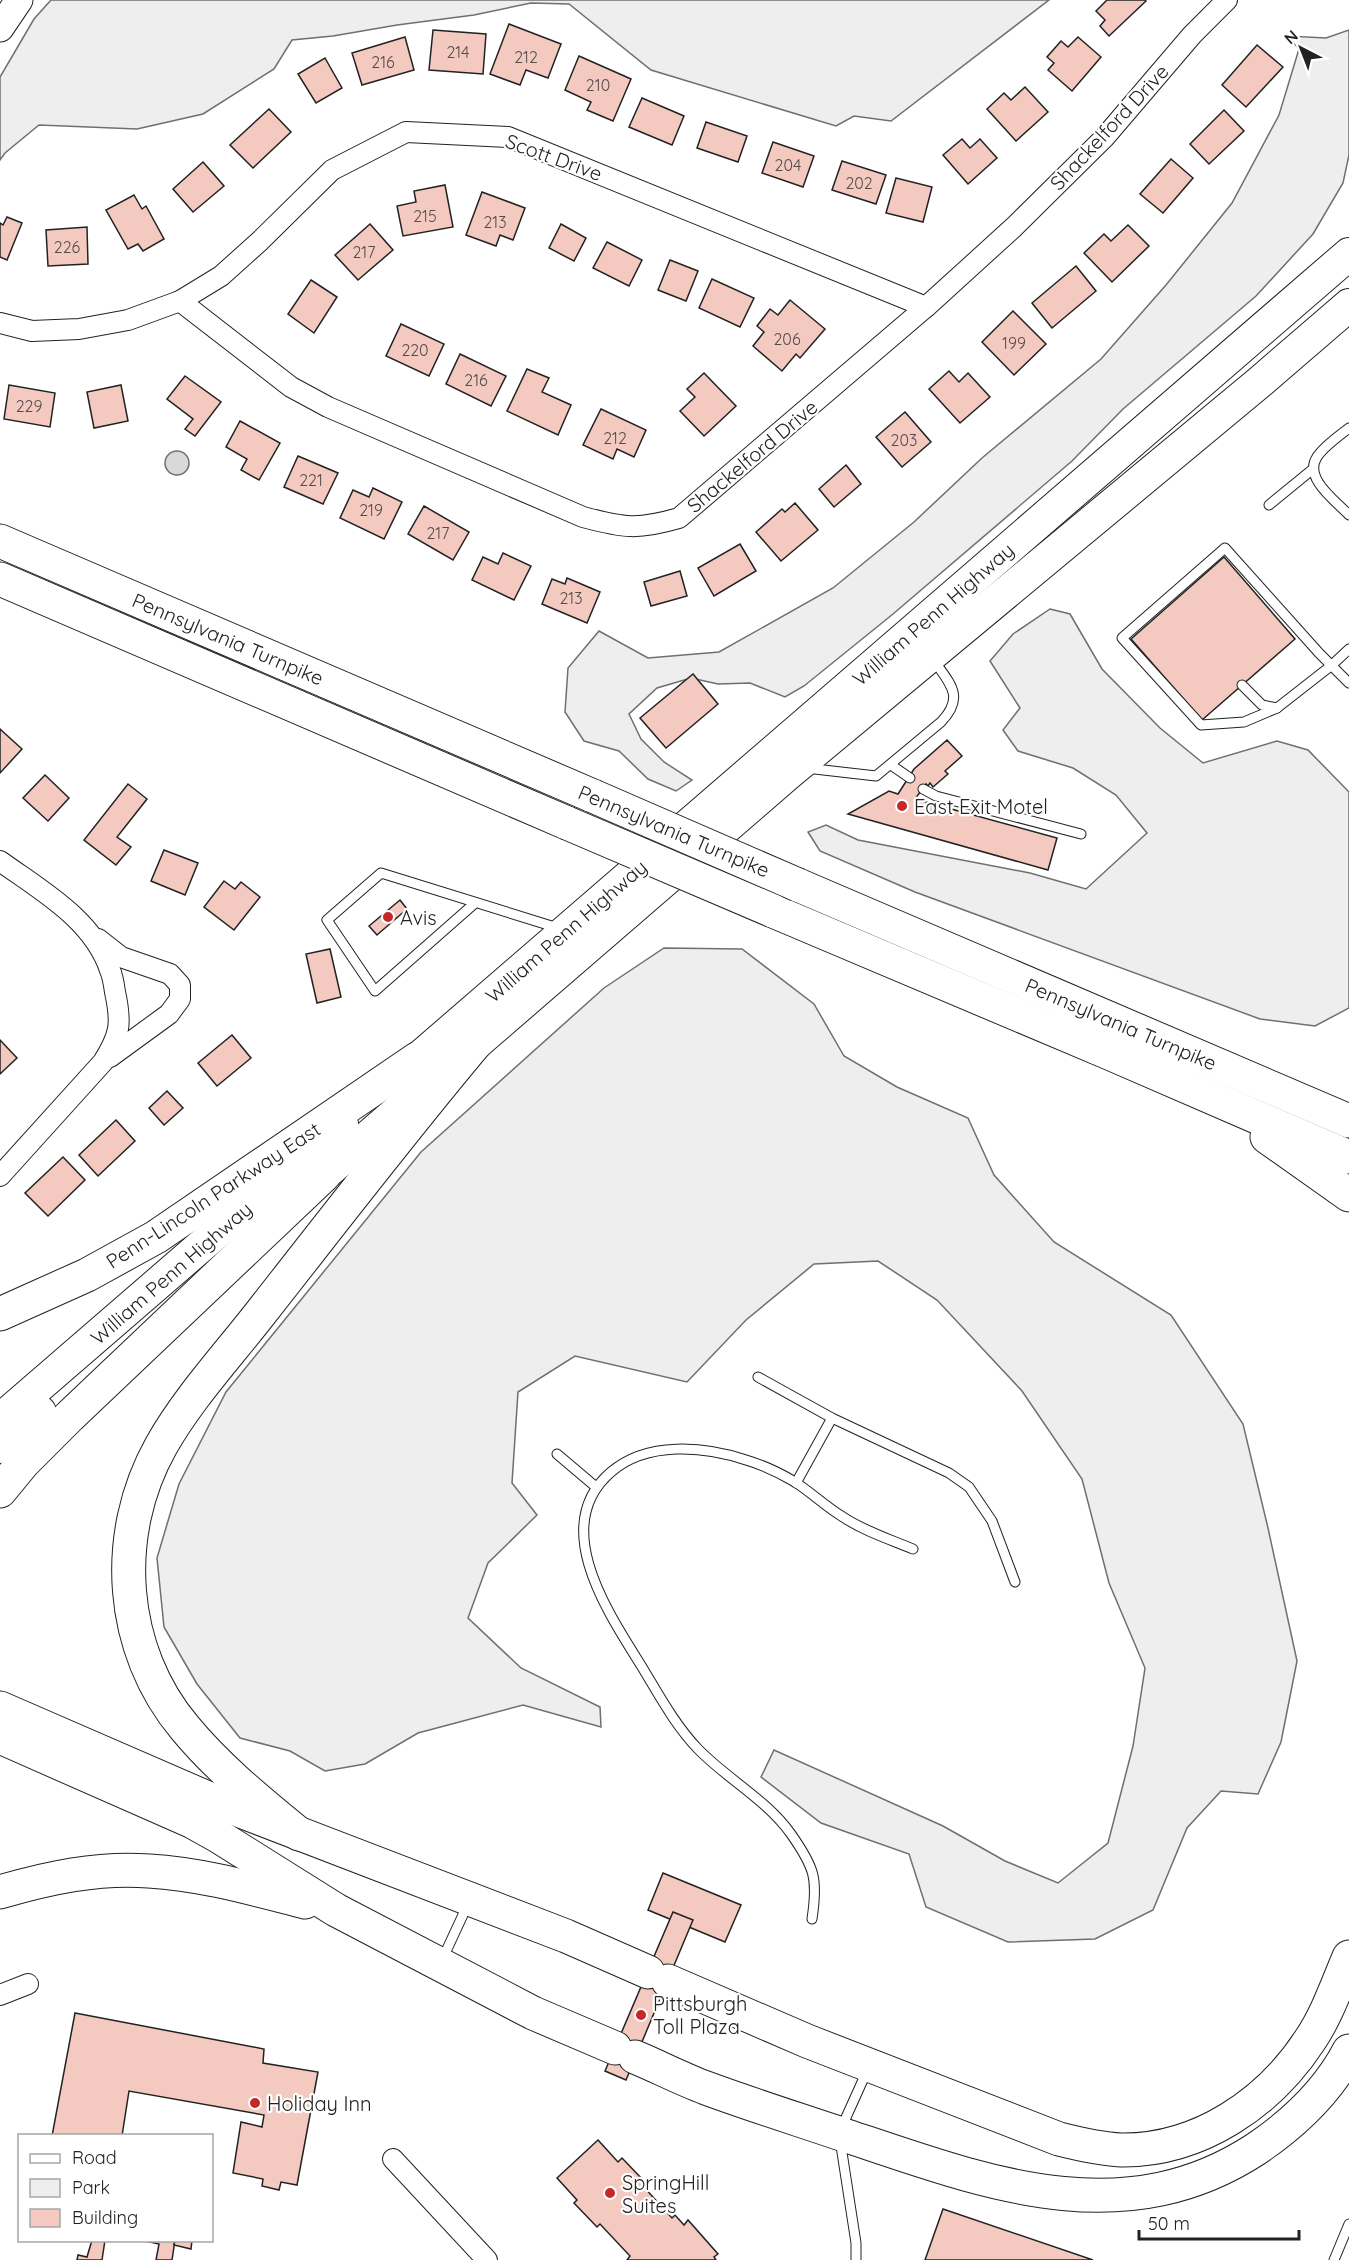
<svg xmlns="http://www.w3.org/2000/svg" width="1349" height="2260" font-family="Quicksand,sans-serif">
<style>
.green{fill:#eee;stroke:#6f6f6f;stroke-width:1.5}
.water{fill:#d9d9d9;stroke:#6f6f6f;stroke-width:1.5}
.building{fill:#f3c9c0;stroke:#222;stroke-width:1.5}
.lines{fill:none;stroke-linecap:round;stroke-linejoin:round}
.service-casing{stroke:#222;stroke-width:11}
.minor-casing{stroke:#222;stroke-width:22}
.secondary-casing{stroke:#222;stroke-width:29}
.trunk-casing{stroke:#222;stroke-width:34}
.motorway-casing{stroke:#222;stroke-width:35}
.service{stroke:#fff;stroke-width:9}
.minor{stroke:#fff;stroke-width:20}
.secondary{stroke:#fff;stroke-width:27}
.trunk{stroke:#fff;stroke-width:32}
.motorway{stroke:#fff;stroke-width:33}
.motorway-bridge-casing{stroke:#222;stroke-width:35;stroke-linecap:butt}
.motorway-bridge{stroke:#fff;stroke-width:33}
.poi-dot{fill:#c62828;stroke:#fff;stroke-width:2}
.labels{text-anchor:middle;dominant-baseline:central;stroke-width:4.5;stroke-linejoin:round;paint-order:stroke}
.number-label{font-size:16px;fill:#564c4a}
.street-label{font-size:20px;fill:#222;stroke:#fff}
.poi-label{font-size:20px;fill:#222;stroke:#fff;text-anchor:start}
</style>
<rect width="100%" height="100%" fill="#fff"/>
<g class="green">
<path d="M 51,0 L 1049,0 L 891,121 L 854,116 L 836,126 L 651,70 L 569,4 L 531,3 L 474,15 L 397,25 L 333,36 L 292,40 L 274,69 L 203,114 L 137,129 L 39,125 L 5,153 L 0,160 L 0,77 L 34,19 Z"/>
<path d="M 1349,30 L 1349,155 L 1343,183 L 1313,234 L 1256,296 L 1123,409 L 1072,461 L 893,614 L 804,686 L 785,697 L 750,683 L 718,684 L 691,678 L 657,688 L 629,714 L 641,739 L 664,762 L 692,780 L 676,791 L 648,779 L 619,751 L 584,741 L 565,712 L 568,668 L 599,631 L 648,658 L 719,652 L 833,588 L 914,522 L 982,458 L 1101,359 L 1166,285 L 1232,203 L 1279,115 L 1299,49 L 1288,36 L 1326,38 Z"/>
<path d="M 1050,609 L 1070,614 L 1102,669 L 1160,728 L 1203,763 L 1277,741 L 1308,750 L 1349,792 L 1349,1008 L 1315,1026 L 1260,1019 L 915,892 L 820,851 L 808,832 L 826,825 L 858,840 L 1030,873 L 1086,889 L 1147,833 L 1116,795 L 1073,768 L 1018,751 L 1003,730 L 1020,708 L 990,661 L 1013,634 Z"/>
<path d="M 664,948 L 742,949 L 814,1004 L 844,1056 L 897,1087 L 968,1118 L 994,1175 L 1054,1242 L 1171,1315 L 1243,1424 L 1268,1528 L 1297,1661 L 1281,1742 L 1258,1794 L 1221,1791 L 1187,1828 L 1153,1910 L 1095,1939 L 1008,1942 L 926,1907 L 909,1854 L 821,1823 L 761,1777 L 774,1750 L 943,1826 L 1005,1861 L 1058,1883 L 1108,1843 L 1133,1746 L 1145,1668 L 1109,1583 L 1082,1479 L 1022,1391 L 937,1300 L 878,1261 L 814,1264 L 746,1320 L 687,1382 L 575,1356 L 518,1392 L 512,1483 L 537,1515 L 488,1563 L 468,1618 L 521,1668 L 600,1707 L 601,1727 L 523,1705 L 418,1733 L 365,1764 L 325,1771 L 290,1751 L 240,1738 L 197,1684 L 164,1627 L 157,1558 L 179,1484 L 226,1392 L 421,1152 L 604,988 Z"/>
</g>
<circle class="water" cx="177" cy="463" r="12"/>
<g class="building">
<path d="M 1107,0 L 1145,0 L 1146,1 L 1109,36 L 1100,26 L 1105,20 L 1096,11 Z"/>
<path d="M 509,24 L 561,44 L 548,78 L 526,70 L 520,85 L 490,74 Z"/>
<path d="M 433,30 L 486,34 L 483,74 L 429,70 Z"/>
<path d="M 405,37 L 414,70 L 362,85 L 352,53 Z"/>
<path d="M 1078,37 L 1101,57 L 1072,91 L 1048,70 L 1054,63 L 1047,57 L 1061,41 L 1068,47 Z"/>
<path d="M 1257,45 L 1283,67 L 1246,107 L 1222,85 Z"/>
<path d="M 579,56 L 631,79 L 613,121 L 587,110 L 591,102 L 565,90 Z"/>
<path d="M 325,58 L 342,88 L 316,103 L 298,74 Z"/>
<path d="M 1025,87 L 1048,112 L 1016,141 L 987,109 L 1004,93 L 1011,100 Z"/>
<path d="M 642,98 L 684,116 L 672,145 L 629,127 Z"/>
<path d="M 269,109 L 291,132 L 253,168 L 230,145 Z"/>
<path d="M 1224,110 L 1244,131 L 1209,164 L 1190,144 Z"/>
<path d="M 706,122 L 747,136 L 738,162 L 697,148 Z"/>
<path d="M 962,139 L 970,148 L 980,139 L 997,158 L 968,184 L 943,155 Z"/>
<path d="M 773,142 L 814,156 L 803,187 L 762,173 Z"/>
<path d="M 1171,159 L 1193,178 L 1163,213 L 1140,194 Z"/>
<path d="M 842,161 L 886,175 L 876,204 L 832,190 Z"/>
<path d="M 203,162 L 224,186 L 193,212 L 173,189 Z"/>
<path d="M 896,178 L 932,187 L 923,222 L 886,213 Z"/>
<path d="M 445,185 L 453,227 L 403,236 L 397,206 L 416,202 L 414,191 Z"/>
<path d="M 482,192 L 525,208 L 513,240 L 500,235 L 496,246 L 466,235 Z"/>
<path d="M 134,195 L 142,209 L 146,206 L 164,239 L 143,251 L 138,244 L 128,249 L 106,210 Z"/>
<path d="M 7,217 L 22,223 L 7,260 L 0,257 L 0,223 L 3,225 Z"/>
<path d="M 370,224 L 393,250 L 358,280 L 335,255 Z"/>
<path d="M 561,224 L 586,238 L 574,261 L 549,248 Z"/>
<path d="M 1128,225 L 1149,246 L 1112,282 L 1084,253 L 1104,234 L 1111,241 Z"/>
<path d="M 87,227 L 88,264 L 48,266 L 46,230 Z"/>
<path d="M 607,242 L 642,260 L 629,286 L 593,268 Z"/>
<path d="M 670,260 L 698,271 L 686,301 L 658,290 Z"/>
<path d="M 1076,266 L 1096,291 L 1052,328 L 1032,303 Z"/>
<path d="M 712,279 L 754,298 L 740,327 L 699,308 Z"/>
<path d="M 311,280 L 337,297 L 314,333 L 288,314 Z"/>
<path d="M 790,300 L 825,329 L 800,358 L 796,354 L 782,371 L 753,346 L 764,332 L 757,326 L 770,309 L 778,315 Z"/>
<path d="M 1013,311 L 1046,344 L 1014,375 L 982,342 Z"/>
<path d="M 401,324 L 444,344 L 429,376 L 386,356 Z"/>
<path d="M 460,354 L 506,376 L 491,406 L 446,384 Z"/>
<path d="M 527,369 L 549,378 L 542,392 L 571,405 L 558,435 L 507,411 Z"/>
<path d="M 949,371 L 959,382 L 968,373 L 990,397 L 960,423 L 929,389 Z"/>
<path d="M 704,373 L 736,406 L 704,436 L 680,411 L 695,397 L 687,389 Z"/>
<path d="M 185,376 L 221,402 L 195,436 L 185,429 L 193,419 L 167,399 Z"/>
<path d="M 9,385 L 55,393 L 50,427 L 4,419 Z"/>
<path d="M 121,385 L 128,421 L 94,428 L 87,392 Z"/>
<path d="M 601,409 L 646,430 L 634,457 L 617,449 L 613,459 L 583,445 Z"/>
<path d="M 905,412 L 931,442 L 902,467 L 876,437 Z"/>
<path d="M 240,421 L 280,443 L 259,480 L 241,470 L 247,459 L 226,447 Z"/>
<path d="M 298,456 L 338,473 L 323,504 L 284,487 Z"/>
<path d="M 846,465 L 861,484 L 834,507 L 819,489 Z"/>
<path d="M 373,488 L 402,502 L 384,539 L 340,518 L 353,490 L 369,497 Z"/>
<path d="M 795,503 L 818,530 L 781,561 L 756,532 L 782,509 L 785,512 Z"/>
<path d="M 424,506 L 469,532 L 453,560 L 408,534 Z"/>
<path d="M 740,544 L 756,571 L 714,596 L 698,568 Z"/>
<path d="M 503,553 L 531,566 L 514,600 L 472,580 L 483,557 L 498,564 Z"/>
<path d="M 1224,557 L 1295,639 L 1202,720 L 1131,639 Z"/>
<path d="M 680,571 L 687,596 L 651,606 L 644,582 Z"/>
<path d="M 567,578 L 600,592 L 587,623 L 542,604 L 552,579 L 565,584 Z"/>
<path d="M 693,674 L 718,704 L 666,748 L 640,718 Z"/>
<path d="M 0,729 L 22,749 L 0,773 Z"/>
<path d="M 947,740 L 962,756 L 945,771 L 948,774 L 933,787 L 930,783 L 928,786 L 926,784 L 915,799 L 1057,838 L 1048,870 L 848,814 L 889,791 L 898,794 L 914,769 Z"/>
<path d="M 45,775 L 69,798 L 48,821 L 23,798 Z"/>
<path d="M 128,784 L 147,799 L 117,837 L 131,847 L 116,865 L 84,840 Z"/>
<path d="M 164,850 L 198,863 L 185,895 L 151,881 Z"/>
<path d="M 224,881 L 235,889 L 241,882 L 260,897 L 234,930 L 204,907 Z"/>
<path d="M 400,900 L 407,909 L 377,935 L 369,926 Z"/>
<path d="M 330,949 L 341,997 L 317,1003 L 306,954 Z"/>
<path d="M 232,1035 L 251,1058 L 217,1086 L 198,1063 Z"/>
<path d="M 0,1040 L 17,1058 L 0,1074 Z"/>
<path d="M 167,1091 L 183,1108 L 164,1125 L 149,1108 Z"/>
<path d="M 116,1120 L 135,1141 L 98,1176 L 79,1155 Z"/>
<path d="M 63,1157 L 85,1180 L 48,1216 L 25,1193 Z"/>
<path d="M 663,1873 L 741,1905 L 725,1942 L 648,1910 Z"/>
<path d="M 673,1912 L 693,1920 L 626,2080 L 605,2071 Z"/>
<path d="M 75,2013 L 264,2049 L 263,2063 L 318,2072 L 297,2185 L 281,2182 L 279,2190 L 262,2186 L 263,2179 L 233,2173 L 241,2122 L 262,2127 L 264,2115 L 129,2091 L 122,2136 L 52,2136 Z"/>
<path d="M 598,2140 L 618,2162 L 622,2158 L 645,2182 L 642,2185 L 672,2218 L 675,2215 L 684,2225 L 688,2220 L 718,2254 L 714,2257 L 716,2260 L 627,2260 L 630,2256 L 600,2224 L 597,2227 L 574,2203 L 577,2200 L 557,2178 Z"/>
<path d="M 943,2209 L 1093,2260 L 925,2260 Z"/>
<path d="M 92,2240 L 105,2240 L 102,2260 L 77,2260 L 78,2255 L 87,2257 Z"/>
<path d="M 141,2240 L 175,2240 L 172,2260 L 156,2260 L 159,2244 Z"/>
<path d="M 175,2240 L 192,2240 L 191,2249 L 174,2245 Z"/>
</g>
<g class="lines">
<g class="service-casing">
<g id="service">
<path d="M 1349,428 C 1339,436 1324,446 1317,457 C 1303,478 1336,501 1349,515"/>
<path d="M 1269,505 L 1313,469"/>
<path d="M 1242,685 L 1262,705 L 1277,708 L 1332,665 L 1349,649"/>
<path d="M 1277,708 L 1244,722 L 1201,725 L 1122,638 L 1225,548 L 1319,653 L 1349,683"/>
<path d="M 891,765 L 910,778"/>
<path d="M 806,768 L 876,776 L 941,722 C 966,696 949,683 933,659"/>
<path d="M 923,789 L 936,796 L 1081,834"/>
<path d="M 475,903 L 375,991 L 327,920 L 381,873 L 558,928"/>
<path d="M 758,1377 L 832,1418"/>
<path d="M 557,1454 L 596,1487"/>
<path d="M 796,1483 L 832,1418 L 949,1473 L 969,1487 L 992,1521 L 1015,1582"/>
<path d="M 812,1919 C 818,1879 815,1868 791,1834 C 767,1800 727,1779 698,1749 C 675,1725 659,1695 642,1667 C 609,1614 548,1526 611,1472 C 647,1441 704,1446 746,1460 C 763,1465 780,1473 795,1482 C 812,1493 826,1507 843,1517 C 864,1531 889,1539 913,1549"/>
<path d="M 442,1960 L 468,1904"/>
<path d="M 856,2260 L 856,2243 L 839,2133 L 867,2071"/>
<path d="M 1334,2260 L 1349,2224"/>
</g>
</g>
<g class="minor-casing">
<g id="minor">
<path d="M 180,301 L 221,276 L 260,241 L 332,170 L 406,132 L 508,137 L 926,307"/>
<path d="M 0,323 L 32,331 L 79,329 L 128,320 L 180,301 L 291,387 L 328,407 L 583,517 C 624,528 638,530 679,518 L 926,307 L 1014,227 L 1104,138 L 1192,35 L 1227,0"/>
<path d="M 0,861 C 40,890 93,919 110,970 C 113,977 114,985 115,992 C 122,1024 120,1035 103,1062 L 0,1176"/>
<path d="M 98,939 L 121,957 L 170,974 L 180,985 L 180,999 L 169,1014 L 110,1057"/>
<path d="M 0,1995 L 28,1984"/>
<path d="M 393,2159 L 487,2260"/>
</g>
</g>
<g class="secondary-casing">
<path id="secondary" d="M 0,28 L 19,0"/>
</g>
<g class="trunk-casing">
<g id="trunk">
<path d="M 398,1076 L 1349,254"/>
<path d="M 304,1192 L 789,773 L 1261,381 L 1349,305"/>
<path d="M 0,1420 L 342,1124"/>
<path d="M 0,1447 L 40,1412"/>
</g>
</g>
<g class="motorway-casing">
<g id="motorway">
<path d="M 0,541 L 593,796"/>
<path d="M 0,579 L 567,823"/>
<path d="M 798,885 L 1349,1121"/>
<path d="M 773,911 L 1109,1053 L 1349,1157"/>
<path d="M 1267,1137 L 1349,1195"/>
<path d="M 0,1314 L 87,1275 L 156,1237 L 417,1059"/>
<path d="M 0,1491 L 23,1463 L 70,1416 L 324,1175"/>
<path d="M 0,1708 L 212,1800 L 566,1936 L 648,1972"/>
<path d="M 0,1737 L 193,1822 L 218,1836 L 336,1910 L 533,2013 L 615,2048"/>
<path d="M 299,1834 C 259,1801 218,1768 185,1728 C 119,1650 111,1535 161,1446 C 188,1398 229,1354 263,1310 C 333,1221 402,1131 475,1044"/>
<path d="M 0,1892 C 48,1878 98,1867 149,1871 C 202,1874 254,1889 305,1902"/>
<path d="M 668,1981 L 807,2041 L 1059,2139 C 1079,2144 1100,2149 1121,2150 C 1199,2151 1269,2103 1310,2040 C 1327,2015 1337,1985 1349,1957"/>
<path d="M 635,2057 C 659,2067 682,2079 706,2088 C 752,2105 800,2120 847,2136 C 984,2182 1123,2236 1256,2149 C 1293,2124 1328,2091 1349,2051"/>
</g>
</g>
<use href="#service" class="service"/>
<use href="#minor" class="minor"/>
<use href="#secondary" class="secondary"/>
<use href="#trunk" class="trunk"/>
<use href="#motorway" class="motorway"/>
<g class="motorway-bridge-casing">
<g id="motorway-bridge">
<path d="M 593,796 L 798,885"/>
<path d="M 567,823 L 773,911"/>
</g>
</g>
<use href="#motorway-bridge" class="motorway-bridge"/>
</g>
<g class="poi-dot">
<circle cx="902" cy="806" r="6"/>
<circle cx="388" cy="917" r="6"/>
<circle cx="641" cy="2015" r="6"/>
<circle cx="255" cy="2103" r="6"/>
<circle cx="610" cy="2193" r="6"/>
</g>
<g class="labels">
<g class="number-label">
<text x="458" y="52">214</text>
<text x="526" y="57">212</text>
<text x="383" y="62">216</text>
<text x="598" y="85">210</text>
<text x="788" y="165">204</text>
<text x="859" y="183">202</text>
<text x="425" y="216">215</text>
<text x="495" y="222">213</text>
<text x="67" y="247">226</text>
<text x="364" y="252">217</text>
<text x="787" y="339">206</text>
<text x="1014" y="343">199</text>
<text x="415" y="350">220</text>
<text x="476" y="380">216</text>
<text x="29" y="406">229</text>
<text x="615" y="438">212</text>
<text x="904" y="440">203</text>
<text x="311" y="480">221</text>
<text x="371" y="510">219</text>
<text x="438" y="533">217</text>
<text x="571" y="598">213</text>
</g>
<g class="street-label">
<text transform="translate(1109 127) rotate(-47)">Shackelford Drive</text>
<text transform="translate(554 157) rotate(20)">Scott Drive</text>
<text transform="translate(752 456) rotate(-40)">Shackelford Drive</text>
<text transform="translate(933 614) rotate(-41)">William Penn Highway</text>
<text transform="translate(228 639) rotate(23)">Pennsylvania Turnpike</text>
<text transform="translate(674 831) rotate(23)">Pennsylvania Turnpike</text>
<text transform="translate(566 931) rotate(-41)">William Penn Highway</text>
<text transform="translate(1121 1024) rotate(23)">Pennsylvania Turnpike</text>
<text transform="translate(213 1195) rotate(-33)">Penn-Lincoln Parkway East</text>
<text transform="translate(171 1273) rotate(-41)">William Penn Highway</text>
</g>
<g class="poi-label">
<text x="914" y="806">East Exit Motel</text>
<text x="400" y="917">Avis</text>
<text x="653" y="2003">Pittsburgh<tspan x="653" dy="23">Toll Plaza</tspan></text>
<text x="267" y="2103">Holiday Inn</text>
<text x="622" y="2182">SpringHill<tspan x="622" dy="23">Suites</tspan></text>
</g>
</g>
<rect x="18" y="2134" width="195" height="108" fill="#ffffff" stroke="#a7a7a7" stroke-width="1.5"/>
<rect x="30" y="2154" width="30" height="9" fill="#ffffff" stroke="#a7a7a7" stroke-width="1.5"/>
<text x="72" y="2164" font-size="18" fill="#222222">Road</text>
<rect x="30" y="2179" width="30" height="18" fill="#eeeeee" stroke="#a7a7a7" stroke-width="1.5"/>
<text x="72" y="2194" font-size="18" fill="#222222">Park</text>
<rect x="30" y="2209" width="30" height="18" fill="#f3c9c0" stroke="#a7a7a7" stroke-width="1.5"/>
<text x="72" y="2224" font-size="18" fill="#222222">Building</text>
<g transform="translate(1301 48) rotate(318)" stroke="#ffffff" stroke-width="4.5" paint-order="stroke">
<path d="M0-4.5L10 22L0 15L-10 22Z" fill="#222222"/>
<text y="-9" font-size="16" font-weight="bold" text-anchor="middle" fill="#222222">N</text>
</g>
<path d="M1139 2230v9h160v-9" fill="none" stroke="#222222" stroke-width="3"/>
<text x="1148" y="2230" font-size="18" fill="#222222" stroke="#ffffff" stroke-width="4.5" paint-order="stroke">50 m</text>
</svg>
